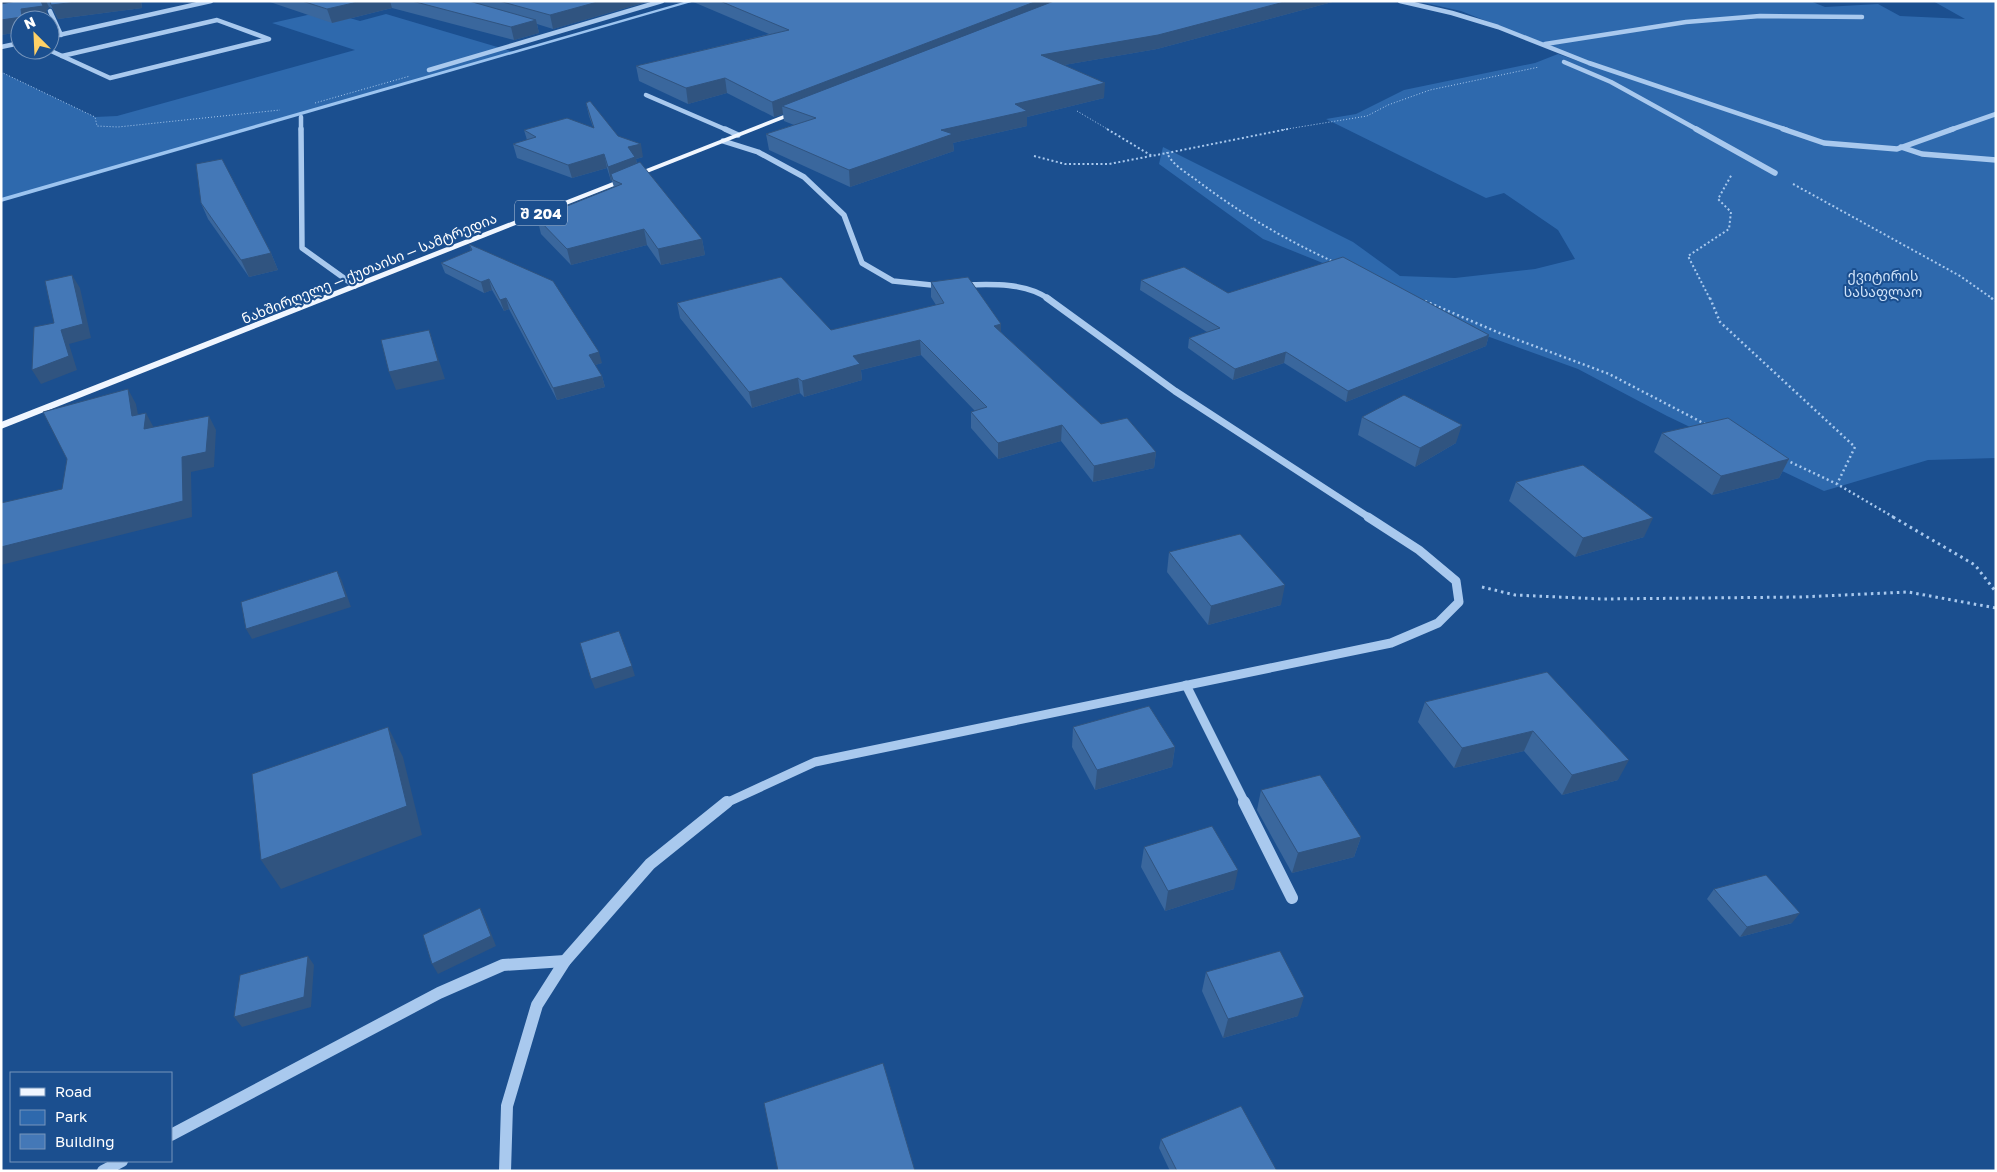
<svg xmlns="http://www.w3.org/2000/svg" width="1997" height="1172" font-family="'Golos Text','Noto Sans Georgian',sans-serif">
<style>
.green{fill:#2e69ad}
.lines{fill:none;stroke-linecap:round;stroke-linejoin:round}
.stream{fill:#9cc4f0;fill-rule:evenodd}
.path-far3{stroke:#a9c9ee;stroke-width:1;stroke-dasharray:1 2;stroke-linecap:butt}
.path-far2{stroke:#a9c9ee;stroke-width:2;stroke-dasharray:2 2.5;stroke-linecap:butt}
.path-far1{stroke:#a9c9ee;stroke-width:2.5;stroke-dasharray:2 3;stroke-linecap:butt}
.path{stroke:#a9c9ee;stroke-width:3;stroke-dasharray:2.5 4;stroke-linecap:butt}
.minor-far4{stroke:#a9c9ee;stroke-width:4.5}
.minor-far3{stroke:#a9c9ee;stroke-width:5.5}
.minor-far2{stroke:#a9c9ee;stroke-width:7}
.minor-far1{stroke:#a9c9ee;stroke-width:9}
.minor{stroke:#a9c9ee;stroke-width:12}
.major{fill:#f0f6ff;fill-rule:evenodd}
.wall{fill:#3a679d}
.shaded-wall{fill:#305480}
.building{fill:#4478b7;stroke:#305480}
.labels{text-anchor:middle;dominant-baseline:central;stroke-width:4;stroke-linejoin:round;paint-order:stroke}
.far-street-label{font-size:14px;fill:#fff;stroke:#1b4f8f}
.far-park-label{font-size:14px;fill:#cfe3fa;stroke:#1b4f8f}
.shield{fill:#1b4f8f;stroke:#bbcadd;stroke-width:1}
.shield-label{font-size:15px;font-weight:bold;fill:#fff}
</style>
<rect width="100%" height="100%" fill="#1b4f8f"/>
<g class="green">
<path d="M 1416,1 L 1810,1 L 1825,7 L 1878,4 L 1900,16 L 1965,19 L 1933,1 L 1996,1 L 1996,458 L 1928,460 L 1824,491 L 1667,416 L 1578,369 L 1473,331 L 1395,292 L 1263,239 L 1159,164 L 1163,147 L 1353,242 L 1400,276 L 1455,278 L 1535,269 L 1575,259 L 1558,230 L 1504,193 L 1486,198 L 1326,119 L 1356,114 L 1404,90 L 1535,63 L 1558,54 L 1581,62 L 1544,44 L 1461,11 Z"/>
<path d="M 325,11 L 360,21 L 386,14 L 514,52 L 1,199 L 1,72 L 95,117 L 117,116 L 355,50 L 272,23 Z"/>
</g>
<g class="lines">
<path class="stream" d="M 687,1 L 695,1 L 1,202 L 1,198 Z"/>
<g class="path-far3">
<path d="M 1,72 L 95,117 L 97,126 L 118,127 L 280,110"/>
<path d="M 315,103 L 410,76"/>
<path d="M 1077,111 L 1109,130"/>
<path d="M 1281,130 L 1367,116 L 1388,105 L 1430,90 L 1539,67"/>
</g>
<g class="path-far2">
<path d="M 1107,129 L 1152,156"/>
<path d="M 1288,129 L 1167,153 C 1172,164 1185,172 1195,179 C 1238,212 1284,239 1334,262"/>
<path d="M 1034,156 L 1065,164 L 1109,164 L 1167,153"/>
<path d="M 1793,184 L 1960,276 L 1993,299"/>
<path d="M 1710,299 L 1688,256 L 1729,229 L 1731,212 L 1718,199 L 1732,174"/>
</g>
<g class="path-far1">
<path d="M 1710,298 L 1720,322 L 1855,447 L 1837,484"/>
<path d="M 1991,298 L 1996,301"/>
<path d="M 1425,301 L 1497,332 L 1609,374 L 1707,425"/>
<path d="M 1786,460 L 1837,484 L 1895,518"/>
</g>
<g class="path">
<path d="M 1893,517 L 1975,565 L 1996,592"/>
<path d="M 1482,587 L 1515,595 L 1602,599 L 1801,597 L 1908,592 L 1996,608"/>
</g>
<g class="minor-far4">
<path d="M 1400,1 L 1452,13 L 1498,27 L 1589,63 L 1787,130"/>
<path d="M 50,11 L 61,35"/>
<path d="M 217,20 L 269,39 L 110,78 L 62,56 Z"/>
<path d="M 50,37 L 211,1"/>
<path d="M 1545,44 L 1686,22 L 1760,16 L 1862,17"/>
<path d="M 1,47 L 20,43"/>
<path d="M 49,50 L 62,56"/>
<path d="M 1564,62 L 1611,82 L 1698,130"/>
<path d="M 429,70 L 662,1"/>
<path d="M 646,95 L 727,130"/>
<path d="M 301,117 L 301,130"/>
<path d="M 1950,130 L 1996,114"/>
</g>
<g class="minor-far3">
<path d="M 301,129 L 302,248 L 355,286"/>
<path d="M 725,129 L 738,135"/>
<path d="M 1696,129 L 1775,173"/>
<path d="M 1783,129 L 1824,143 L 1897,149 L 1953,129"/>
<path d="M 723,141 L 758,152 L 804,177 L 844,215 L 862,263 L 893,281 L 941,286"/>
<path d="M 1901,147 L 1922,154 L 1996,160"/>
<path d="M 962,285 C 990,284 1025,282 1049,299"/>
</g>
<path class="minor-far2" d="M 1047,298 L 1175,391 L 1370,518"/>
<g class="minor-far1">
<path d="M 1186,685 L 1245,803"/>
<path d="M 726,803 L 815,762 L 1391,643 L 1438,623 L 1459,602 L 1456,581 L 1419,550 L 1368,517"/>
</g>
<g class="minor">
<path d="M 1244,802 L 1292,898"/>
<path d="M 171,1135 L 439,993 L 503,965 L 565,961"/>
<path d="M 103,1171 L 122,1161"/>
<path d="M 505,1171 L 507,1106 L 537,1005 L 565,961 L 650,864 L 727,802"/>
</g>
<path class="major" d="M 799,109 L 802,111 L 801,112 L 1,429 L 1,422 Z"/>
</g>
<g class="wall">
<path d="M 1,1 L 141,1 L 142,8 L 58,19 L 53,9 L 49,7 L 46,11 L 50,20 L 20,20 L 20,32 L 1,35 Z"/>
<path d="M 267,1 L 650,1 L 553,29 L 537,24 L 539,33 L 514,40 L 392,8 L 332,23 Z"/>
<path d="M 691,1 L 1336,1 L 1157,49 L 1064,65 L 1104,98 L 1027,117 L 1027,126 L 953,143 L 954,151 L 850,187 L 769,150 L 766,134 L 794,125 L 784,121 L 783,114 L 774,117 L 727,93 L 688,104 L 639,81 L 636,66 L 769,34 Z"/>
<path d="M 586,103 L 618,136 L 643,157 L 636,159 L 637,164 L 702,239 L 705,255 L 661,265 L 647,245 L 571,265 L 541,234 L 537,218 L 614,187 L 612,181 L 611,181 L 607,168 L 572,178 L 517,158 L 513,144 L 527,140 L 524,130 L 593,127 L 589,116 Z"/>
<path d="M 201,203 L 271,253 L 278,270 L 249,277 L 208,219 Z"/>
<path d="M 469,244 L 602,363 L 595,365 L 602,376 L 605,387 L 557,400 L 509,309 L 504,311 L 492,290 L 484,293 L 445,273 L 441,263 L 471,251 Z"/>
<path d="M 1141,280 L 1228,293 L 1489,335 L 1486,346 L 1346,402 L 1284,363 L 1233,380 L 1188,348 L 1189,338 L 1207,332 L 1140,290 Z"/>
<path d="M 931,282 L 1001,324 L 1001,332 L 1101,424 L 1156,452 L 1154,468 L 1093,482 L 1061,441 L 998,459 L 971,428 L 971,412 L 975,411 L 921,355 L 861,370 L 862,380 L 804,397 L 800,393 L 752,408 L 680,318 L 677,303 L 831,330 L 936,305 L 931,297 Z"/>
<path d="M 1362,417 L 1456,443 L 1415,467 L 1358,435 Z"/>
<path d="M 1662,433 L 1789,459 L 1779,478 L 1712,495 L 1654,452 Z"/>
<path d="M 1516,482 L 1644,537 L 1575,557 L 1509,501 Z"/>
<path d="M 1169,552 L 1281,605 L 1208,625 L 1167,572 Z"/>
<path d="M 1547,672 L 1618,780 L 1562,795 L 1524,751 L 1454,768 L 1418,722 L 1425,702 Z"/>
<path d="M 1073,727 L 1175,747 L 1172,767 L 1095,790 L 1072,747 Z"/>
<path d="M 1261,790 L 1361,837 L 1354,857 L 1292,873 L 1257,810 Z"/>
<path d="M 1144,847 L 1234,889 L 1165,911 L 1141,867 Z"/>
<path d="M 1714,889 L 1792,923 L 1740,937 L 1707,899 Z"/>
<path d="M 1206,972 L 1298,1016 L 1223,1038 L 1202,991 Z"/>
<path d="M 1161,1139 L 1277,1171 L 1170,1171 L 1159,1148 Z"/>
</g>
<g class="shaded-wall">
<path d="M 1,1 L 18,1 L 1,10 Z"/>
<path d="M 41,1 L 46,1 L 49,7 L 46,11 L 50,20 L 20,20 L 20,32 L 1,35 L 1,20 L 21,9 Z"/>
<path d="M 85,1 L 141,1 L 142,8 L 58,19 L 51,5 Z"/>
<path d="M 362,1 L 390,1 L 392,8 L 332,23 L 327,9 Z"/>
<path d="M 601,1 L 650,1 L 553,29 L 550,15 Z"/>
<path d="M 1037,1 L 1070,1 L 782,106 L 783,114 L 774,117 L 772,102 Z"/>
<path d="M 1288,1 L 1336,1 L 1157,49 L 1041,69 L 1041,55 Z"/>
<path d="M 536,20 L 539,33 L 514,40 L 511,27 Z"/>
<path d="M 725,78 L 727,93 L 688,104 L 686,88 Z"/>
<path d="M 1105,83 L 1104,98 L 1027,117 L 1027,126 L 953,143 L 954,151 L 850,187 L 849,170 L 941,130 L 1015,104 Z"/>
<path d="M 641,144 L 643,157 L 636,159 L 638,171 L 611,174 L 612,181 L 611,181 L 608,167 L 628,147 Z"/>
<path d="M 604,154 L 607,168 L 572,178 L 568,165 Z"/>
<path d="M 644,229 L 647,245 L 571,265 L 567,249 Z"/>
<path d="M 702,239 L 705,255 L 661,265 L 658,249 Z"/>
<path d="M 271,253 L 278,270 L 249,277 L 241,260 Z"/>
<path d="M 72,275 L 80,288 L 91,338 L 69,344 L 77,370 L 41,384 L 32,370 L 61,330 Z"/>
<path d="M 489,279 L 492,290 L 484,293 L 481,282 Z"/>
<path d="M 506,298 L 509,309 L 504,311 L 500,300 Z"/>
<path d="M 1001,324 L 1001,339 L 994,326 Z"/>
<path d="M 429,330 L 445,379 L 396,390 L 389,372 Z"/>
<path d="M 1489,335 L 1486,346 L 1346,402 L 1348,391 Z"/>
<path d="M 920,340 L 921,355 L 861,370 L 862,380 L 804,397 L 802,381 L 853,356 Z"/>
<path d="M 599,352 L 602,363 L 592,366 L 589,355 Z"/>
<path d="M 1286,352 L 1284,363 L 1233,380 L 1235,369 Z"/>
<path d="M 602,376 L 605,387 L 557,400 L 553,388 Z"/>
<path d="M 798,378 L 800,393 L 752,408 L 749,392 Z"/>
<path d="M 128,389 L 136,404 L 141,431 L 132,416 Z"/>
<path d="M 146,413 L 154,428 L 144,429 Z"/>
<path d="M 209,416 L 216,430 L 214,467 L 191,472 L 192,517 L 1,565 L 1,547 L 182,457 Z"/>
<path d="M 1062,425 L 1061,441 L 998,459 L 998,443 Z"/>
<path d="M 1462,425 L 1456,443 L 1415,467 L 1420,448 Z"/>
<path d="M 1156,452 L 1154,468 L 1093,482 L 1094,466 Z"/>
<path d="M 1789,459 L 1779,478 L 1712,495 L 1721,476 Z"/>
<path d="M 1653,518 L 1644,537 L 1575,557 L 1583,538 Z"/>
<path d="M 337,571 L 342,581 L 351,607 L 252,639 L 246,629 Z"/>
<path d="M 1285,585 L 1281,605 L 1208,625 L 1211,606 Z"/>
<path d="M 632,666 L 635,676 L 595,689 L 591,679 Z"/>
<path d="M 388,727 L 403,757 L 422,835 L 281,889 L 261,860 Z"/>
<path d="M 1533,731 L 1524,751 L 1454,768 L 1462,748 Z"/>
<path d="M 1175,747 L 1172,767 L 1095,790 L 1097,770 Z"/>
<path d="M 1629,760 L 1618,780 L 1562,795 L 1572,775 Z"/>
<path d="M 1361,837 L 1354,857 L 1292,873 L 1298,853 Z"/>
<path d="M 1238,870 L 1234,889 L 1165,911 L 1168,891 Z"/>
<path d="M 480,908 L 485,918 L 496,946 L 438,974 L 432,964 Z"/>
<path d="M 1800,913 L 1792,923 L 1740,937 L 1747,927 Z"/>
<path d="M 308,956 L 314,965 L 311,1007 L 242,1027 L 234,1017 Z"/>
<path d="M 1304,997 L 1298,1016 L 1223,1038 L 1228,1019 Z"/>
</g>
<g class="building">
<path d="M 16,1 L 41,1 L 43,6 L 21,9 L 22,17 L 1,20 L 1,4 Z"/>
<path d="M 50,1 L 85,1 L 51,5 Z"/>
<path d="M 302,1 L 362,1 L 327,9 Z"/>
<path d="M 412,1 L 469,1 L 536,20 L 511,27 Z"/>
<path d="M 499,1 L 601,1 L 550,15 Z"/>
<path d="M 720,1 L 1037,1 L 772,102 L 725,78 L 686,88 L 636,66 L 789,30 Z"/>
<path d="M 1054,1 L 1288,1 L 1158,35 L 1041,55 L 1105,83 L 1015,104 L 1027,111 L 941,130 L 953,134 L 849,170 L 766,134 L 816,118 L 782,106 Z"/>
<path d="M 590,101 L 618,136 L 641,144 L 628,147 L 635,157 L 608,167 L 604,154 L 568,165 L 513,144 L 536,137 L 524,130 L 567,118 L 594,128 L 586,103 Z"/>
<path d="M 222,159 L 271,253 L 241,260 L 201,203 L 196,164 Z"/>
<path d="M 640,162 L 702,239 L 658,249 L 644,229 L 567,249 L 537,218 L 622,184 L 613,180 L 611,174 Z"/>
<path d="M 469,244 L 553,281 L 599,352 L 589,355 L 602,376 L 553,388 L 506,298 L 500,300 L 489,279 L 481,282 L 441,263 L 472,250 Z"/>
<path d="M 1343,257 L 1489,335 L 1348,391 L 1286,352 L 1235,369 L 1189,338 L 1220,328 L 1141,280 L 1184,267 L 1228,293 Z"/>
<path d="M 72,275 L 83,324 L 61,330 L 69,356 L 32,370 L 34,327 L 54,323 L 45,281 Z"/>
<path d="M 781,277 L 831,330 L 944,303 L 931,282 L 968,277 L 1001,324 L 994,326 L 1101,424 L 1127,418 L 1156,452 L 1094,466 L 1062,425 L 998,443 L 971,412 L 987,407 L 920,340 L 853,356 L 860,364 L 802,381 L 798,378 L 749,392 L 677,303 Z"/>
<path d="M 429,330 L 438,361 L 389,372 L 381,340 Z"/>
<path d="M 128,389 L 132,416 L 146,413 L 144,429 L 209,416 L 206,452 L 182,457 L 183,501 L 1,547 L 1,503 L 62,489 L 67,459 L 43,412 Z"/>
<path d="M 1404,395 L 1462,425 L 1420,448 L 1362,417 Z"/>
<path d="M 1728,418 L 1789,459 L 1721,476 L 1662,433 Z"/>
<path d="M 1583,465 L 1653,518 L 1583,538 L 1516,482 Z"/>
<path d="M 1240,534 L 1285,585 L 1211,606 L 1169,552 Z"/>
<path d="M 337,571 L 346,597 L 246,629 L 241,602 Z"/>
<path d="M 619,631 L 632,666 L 591,679 L 580,643 Z"/>
<path d="M 1547,672 L 1629,760 L 1572,775 L 1533,731 L 1462,748 L 1425,702 Z"/>
<path d="M 1149,706 L 1175,747 L 1097,770 L 1073,727 Z"/>
<path d="M 388,727 L 407,806 L 261,860 L 252,774 Z"/>
<path d="M 1320,775 L 1361,837 L 1298,853 L 1261,790 Z"/>
<path d="M 1212,826 L 1238,870 L 1168,891 L 1144,847 Z"/>
<path d="M 1766,875 L 1800,913 L 1747,927 L 1714,889 Z"/>
<path d="M 480,908 L 491,936 L 432,964 L 423,935 Z"/>
<path d="M 1280,951 L 1304,997 L 1228,1019 L 1206,972 Z"/>
<path d="M 308,956 L 304,997 L 234,1017 L 240,975 Z"/>
<path d="M 883,1063 L 915,1171 L 778,1171 L 764,1103 Z"/>
<path d="M 1241,1106 L 1277,1171 L 1177,1171 L 1161,1139 Z"/>
</g>
<g class="labels">
<g class="far-street-label">
<text transform="translate(369 268) rotate(-22)">ნახშირღელე — ქუთაისი — სამტრედია</text>
</g>
<g class="far-park-label">
<text x="1883" y="275">ქვიტირის<tspan x="1883" dy="16">სასაფლაო</tspan></text>
</g>
<rect class="shield" x="515" y="200.5" width="52" height="25" rx="4"/>
<g class="shield-label">
<text x="541" y="213">შ 204</text>
</g>
</g>
<rect width="1997" height="1172" fill="none" stroke="#ffffff" stroke-width="5"/>
<rect x="10" y="1072" width="162" height="90" fill="#1b4f8f" stroke="#7695bc"/>
<rect x="20" y="1088" width="25" height="8" fill="#f0f6ff" stroke="#7695bc"/>
<text x="55" y="1097" font-size="15" fill="#ffffff">Road</text>
<rect x="20" y="1110" width="25" height="15" fill="#2e69ad" stroke="#7695bc"/>
<text x="55" y="1122" font-size="15" fill="#ffffff">Park</text>
<rect x="20" y="1134" width="25" height="15" fill="#4478b7" stroke="#7695bc"/>
<text x="55" y="1147" font-size="15" fill="#ffffff">Building</text>
<g transform="translate(35 35) rotate(336)"><circle r="24" fill="#1b4f8f" stroke="#7695bc"/>
<path d="M0-4L9 19L0 12L-9 19Z" fill="#ffd166"/>
<text y="-8" font-size="14" font-weight="bold" text-anchor="middle" fill="#ffffff">N</text>
</g>
</svg>
